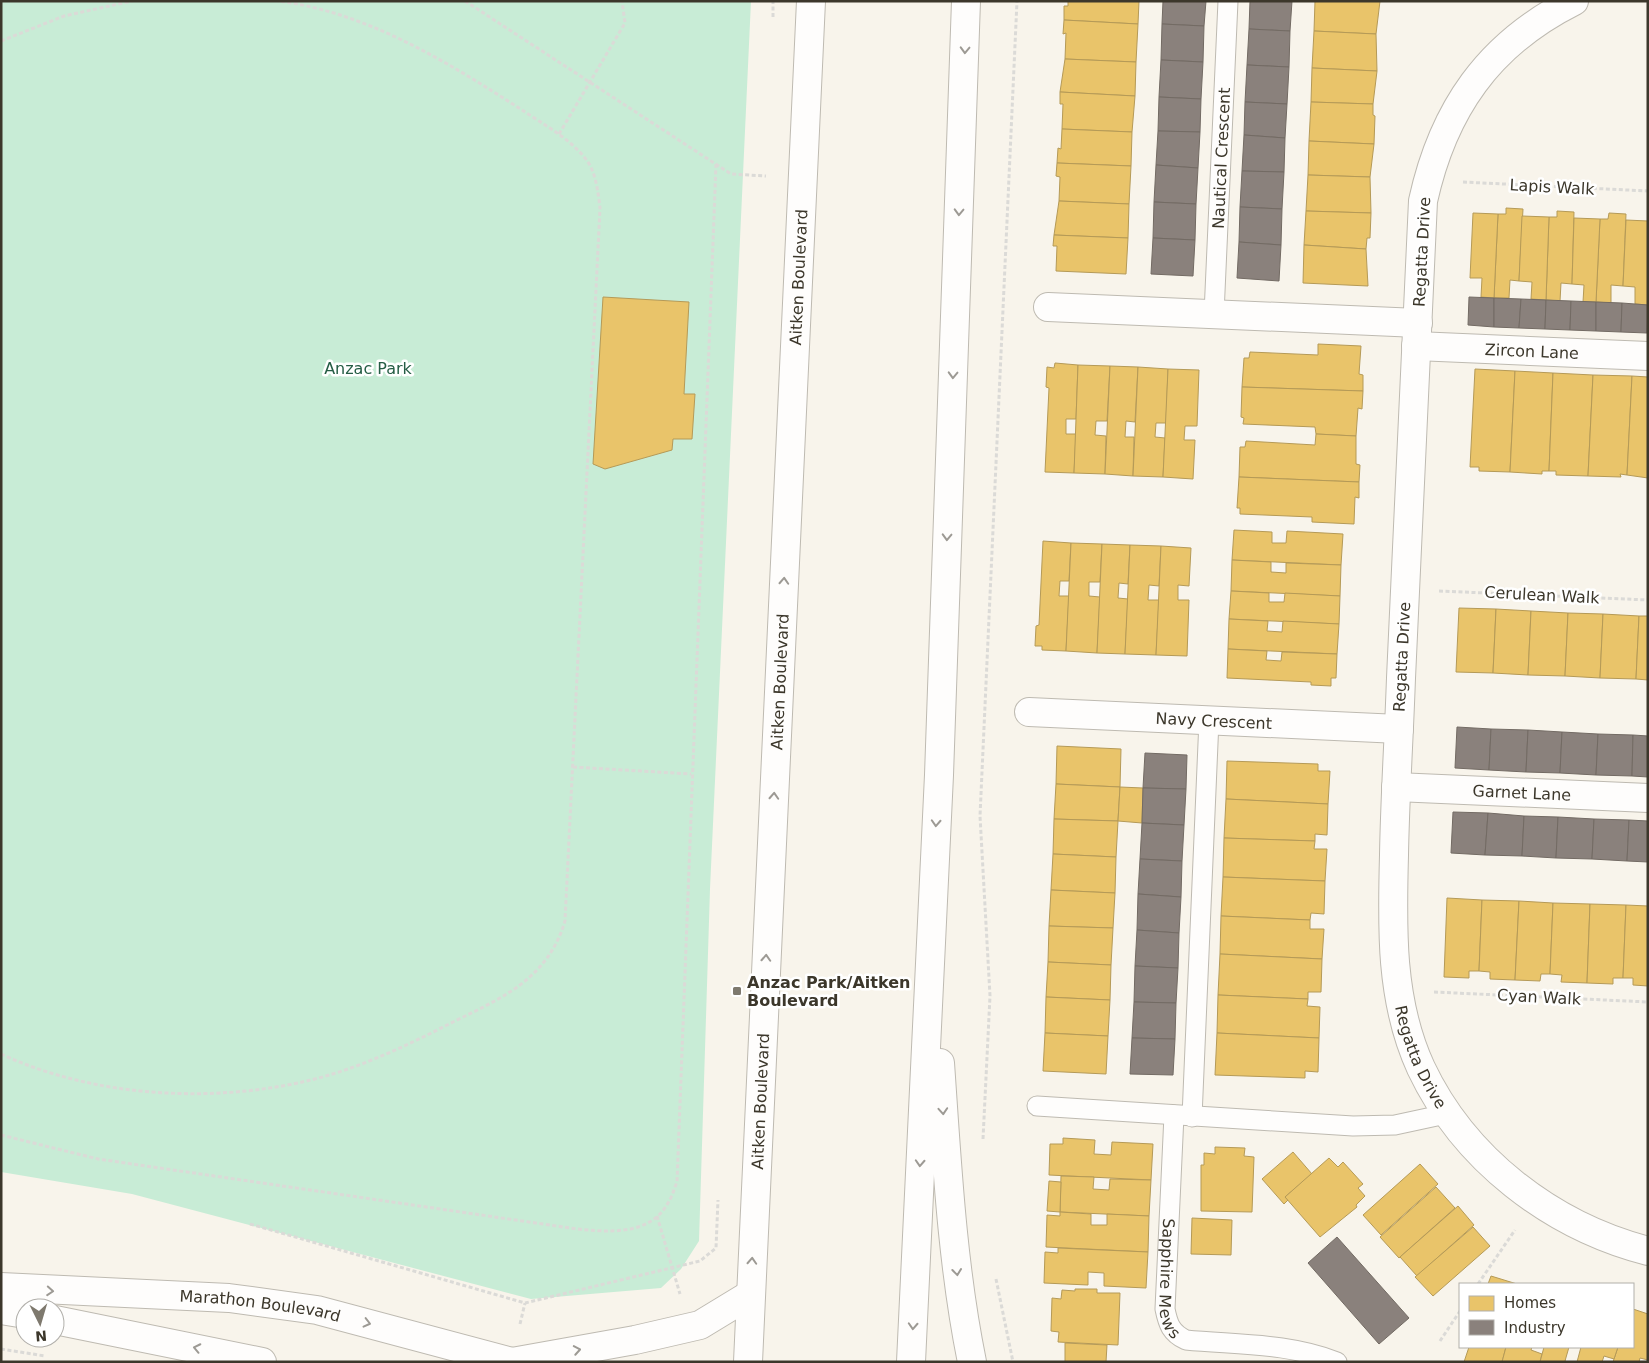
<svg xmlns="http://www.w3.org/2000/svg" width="1649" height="1363" font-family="'DejaVu Sans',sans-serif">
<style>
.green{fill:#c8ecd6}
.homes{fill:#e9c46a;stroke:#b59a57}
.industry{fill:#8a817c;stroke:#736b64}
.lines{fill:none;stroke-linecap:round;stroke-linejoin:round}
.lane-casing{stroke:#bebab1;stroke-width:21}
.street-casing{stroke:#bebab1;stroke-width:30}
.secondary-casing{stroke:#bebab1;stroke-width:30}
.path{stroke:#dbdad7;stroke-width:3;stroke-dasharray:4 2.5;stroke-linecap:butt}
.lane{stroke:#fefdfc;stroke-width:19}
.street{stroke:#fefdfc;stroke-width:28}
.secondary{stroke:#fefdfc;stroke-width:28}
.oneway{stroke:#9d9a94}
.poi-dot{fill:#7e796e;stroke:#fff;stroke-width:2}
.labels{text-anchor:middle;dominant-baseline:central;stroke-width:5;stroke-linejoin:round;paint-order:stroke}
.street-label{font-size:16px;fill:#3c372b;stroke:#fff}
.park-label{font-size:16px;fill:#255d45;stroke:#fff}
.poi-label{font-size:16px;font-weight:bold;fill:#3c372b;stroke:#fff;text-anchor:start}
</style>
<rect width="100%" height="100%" fill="#f8f4eb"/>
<path class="green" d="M 1,1 L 751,1 L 710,889 L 699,1241 L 681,1269 L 661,1288 L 531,1299 L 132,1194 L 1,1172 Z"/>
<g class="homes">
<path d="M 1068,1 L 1139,1 L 1138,24 L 1064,20 L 1064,6 L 1068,6 Z"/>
<path d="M 1315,1 L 1380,1 L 1376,34 L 1314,31 Z"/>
<path d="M 1064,20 L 1138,24 L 1136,62 L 1065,59 L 1066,33 L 1063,34 Z"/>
<path d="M 1314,31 L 1376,34 L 1377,71 L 1312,68 Z"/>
<path d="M 1065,59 L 1136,62 L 1135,96 L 1060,92 Z"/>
<path d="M 1312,68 L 1377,71 L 1373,104 L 1311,102 Z"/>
<path d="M 1060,92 L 1135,96 L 1132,132 L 1062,129 L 1063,104 L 1060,104 Z"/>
<path d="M 1311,102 L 1373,104 L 1373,115 L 1375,116 L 1374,144 L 1309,141 Z"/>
<path d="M 1062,129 L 1132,132 L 1131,166 L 1057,163 L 1058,148 L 1061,149 Z"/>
<path d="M 1309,141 L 1374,144 L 1370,177 L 1308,175 Z"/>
<path d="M 1057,163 L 1131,166 L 1129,204 L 1059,201 L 1060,177 L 1056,176 Z"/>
<path d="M 1308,175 L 1370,177 L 1371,213 L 1306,211 Z"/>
<path d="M 1059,201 L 1129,204 L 1128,238 L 1054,235 Z"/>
<path d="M 1506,208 L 1523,209 L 1519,281 L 1510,280 L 1509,298 L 1494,298 L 1498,214 L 1506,214 Z"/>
<path d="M 1306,211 L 1371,213 L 1370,238 L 1367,238 L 1366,249 L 1304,245 Z"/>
<path d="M 1557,211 L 1574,212 L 1572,284 L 1561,283 L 1560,301 L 1546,300 L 1549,217 L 1557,217 Z"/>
<path d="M 1473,213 L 1498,214 L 1494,298 L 1481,297 L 1482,278 L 1470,278 Z"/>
<path d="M 1609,213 L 1626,214 L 1623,286 L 1611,285 L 1611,303 L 1596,302 L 1600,219 L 1608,219 Z"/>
<path d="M 1522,216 L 1549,217 L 1546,300 L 1531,299 L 1532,282 L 1519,281 Z"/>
<path d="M 1574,218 L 1600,219 L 1596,302 L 1583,302 L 1584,285 L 1572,284 Z"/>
<path d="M 1626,220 L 1648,221 L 1648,305 L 1635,304 L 1635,287 L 1623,286 Z"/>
<path d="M 1054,235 L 1128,238 L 1126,274 L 1056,271 L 1057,246 L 1053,246 Z"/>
<path d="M 1304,245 L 1366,249 L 1368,286 L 1303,283 Z"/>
<path d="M 603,297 L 689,302 L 684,394 L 695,394 L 692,439 L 673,439 L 672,450 L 605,469 L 593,464 Z"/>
<path d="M 1318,344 L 1361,346 L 1359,374 L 1363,375 L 1363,391 L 1242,387 L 1244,358 L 1249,358 L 1250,352 L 1318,355 Z"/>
<path d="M 1055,363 L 1078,365 L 1076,419 L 1066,419 L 1066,434 L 1076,434 L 1074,473 L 1045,472 L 1049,388 L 1046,387 L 1047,367 L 1054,368 Z"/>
<path d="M 1078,365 L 1110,366 L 1107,421 L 1096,421 L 1095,435 L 1106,436 L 1105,474 L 1074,473 Z"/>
<path d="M 1110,366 L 1138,367 L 1135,422 L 1126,421 L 1125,437 L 1134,437 L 1133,476 L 1105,474 Z"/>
<path d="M 1138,367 L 1168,369 L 1166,423 L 1156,423 L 1155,437 L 1165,438 L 1163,477 L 1133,476 Z"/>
<path d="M 1168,369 L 1199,370 L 1197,426 L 1185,426 L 1184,440 L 1195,440 L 1193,479 L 1163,477 Z"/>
<path d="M 1475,369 L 1515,371 L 1510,472 L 1479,471 L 1479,467 L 1470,467 Z"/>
<path d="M 1515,371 L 1553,373 L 1549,471 L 1542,471 L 1542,474 L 1510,472 Z"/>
<path d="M 1553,373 L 1593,375 L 1588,476 L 1556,475 L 1556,471 L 1549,471 Z"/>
<path d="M 1593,375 L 1632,376 L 1627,475 L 1620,474 L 1621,477 L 1588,476 Z"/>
<path d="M 1632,376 L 1648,377 L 1648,478 L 1627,475 Z"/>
<path d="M 1242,387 L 1363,391 L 1362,409 L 1358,408 L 1356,436 L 1316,434 L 1315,427 L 1243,424 L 1244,418 L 1241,417 Z"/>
<path d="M 1316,434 L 1356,436 L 1356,464 L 1360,465 L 1359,482 L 1239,477 L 1240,447 L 1245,447 L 1246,441 L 1315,445 Z"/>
<path d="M 1239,477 L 1359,482 L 1359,498 L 1355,497 L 1354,524 L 1312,522 L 1312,517 L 1240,514 L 1240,508 L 1237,508 Z"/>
<path d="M 1234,530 L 1272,532 L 1272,543 L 1286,543 L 1287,531 L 1343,534 L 1341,565 L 1232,560 Z"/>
<path d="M 1043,541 L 1071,543 L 1069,581 L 1060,581 L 1059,596 L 1069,596 L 1066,651 L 1042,650 L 1042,646 L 1035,646 L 1036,626 L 1039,625 Z"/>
<path d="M 1071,543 L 1102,544 L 1100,582 L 1089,582 L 1089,596 L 1100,597 L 1097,653 L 1066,651 Z"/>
<path d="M 1102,544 L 1130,545 L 1128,584 L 1119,583 L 1118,598 L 1128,599 L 1125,654 L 1097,653 Z"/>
<path d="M 1130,545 L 1161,546 L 1159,586 L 1149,585 L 1148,600 L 1159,600 L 1156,655 L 1125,654 Z"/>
<path d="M 1161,546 L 1191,548 L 1189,586 L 1178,585 L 1178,600 L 1189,600 L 1187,656 L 1156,655 Z"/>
<path d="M 1232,560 L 1271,562 L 1271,572 L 1286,573 L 1286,563 L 1341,565 L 1340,596 L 1231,591 Z"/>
<path d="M 1231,591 L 1269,593 L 1269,602 L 1284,602 L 1285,593 L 1340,596 L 1339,624 L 1229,619 Z"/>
<path d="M 1459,608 L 1496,609 L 1493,673 L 1456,672 Z"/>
<path d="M 1496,609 L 1531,611 L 1528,675 L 1493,673 Z"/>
<path d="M 1531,611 L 1568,613 L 1565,676 L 1528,675 Z"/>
<path d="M 1568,613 L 1603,614 L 1600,678 L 1565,676 Z"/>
<path d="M 1603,614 L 1639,616 L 1636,679 L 1600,678 Z"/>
<path d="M 1639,616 L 1648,616 L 1648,680 L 1636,679 Z"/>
<path d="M 1229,619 L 1268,621 L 1267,631 L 1282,632 L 1283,621 L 1339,624 L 1337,654 L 1228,649 Z"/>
<path d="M 1228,649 L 1267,651 L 1266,660 L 1281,661 L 1282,652 L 1337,654 L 1336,678 L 1331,678 L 1331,686 L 1311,685 L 1311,682 L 1227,678 Z"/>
<path d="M 1057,746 L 1121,749 L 1120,787 L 1056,784 Z"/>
<path d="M 1227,761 L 1318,764 L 1318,771 L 1330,771 L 1328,804 L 1226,799 Z"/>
<path d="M 1056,784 L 1120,787 L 1118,821 L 1054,819 Z"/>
<path d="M 1120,787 L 1143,788 L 1142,823 L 1118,821 Z"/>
<path d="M 1226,799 L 1328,804 L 1327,835 L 1315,834 L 1315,841 L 1224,838 Z"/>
<path d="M 1054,819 L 1118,821 L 1116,857 L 1053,854 Z"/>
<path d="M 1224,838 L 1315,841 L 1314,849 L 1327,849 L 1325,881 L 1223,877 Z"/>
<path d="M 1053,854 L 1116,857 L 1115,893 L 1051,890 Z"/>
<path d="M 1223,877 L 1325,881 L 1324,914 L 1311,913 L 1310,920 L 1221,916 Z"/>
<path d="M 1051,890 L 1115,893 L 1113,928 L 1049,926 Z"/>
<path d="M 1447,898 L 1482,900 L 1479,971 L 1469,971 L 1469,978 L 1444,977 Z"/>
<path d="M 1482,900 L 1519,901 L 1515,980 L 1490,979 L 1490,972 L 1479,971 Z"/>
<path d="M 1519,901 L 1553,903 L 1550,974 L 1541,974 L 1540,981 L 1515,980 Z"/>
<path d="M 1553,903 L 1590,904 L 1587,983 L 1561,982 L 1562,975 L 1550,974 Z"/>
<path d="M 1590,904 L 1626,905 L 1623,978 L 1613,978 L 1613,984 L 1587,983 Z"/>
<path d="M 1626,905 L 1648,906 L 1648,986 L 1633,985 L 1633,978 L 1623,978 Z"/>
<path d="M 1221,916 L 1310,920 L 1310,929 L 1324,929 L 1322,959 L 1220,954 Z"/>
<path d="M 1049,926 L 1113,928 L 1111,965 L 1048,962 Z"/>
<path d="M 1220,954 L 1322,959 L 1321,992 L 1308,992 L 1308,999 L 1218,995 Z"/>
<path d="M 1048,962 L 1111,965 L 1110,1000 L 1046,997 Z"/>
<path d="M 1218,995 L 1308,999 L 1307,1006 L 1320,1007 L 1319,1038 L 1217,1033 Z"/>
<path d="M 1046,997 L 1110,1000 L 1108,1036 L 1045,1033 Z"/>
<path d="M 1045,1033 L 1108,1036 L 1106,1074 L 1043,1071 Z"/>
<path d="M 1217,1033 L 1319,1038 L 1318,1072 L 1305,1071 L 1305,1078 L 1215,1075 Z"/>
<path d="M 1063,1138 L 1095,1140 L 1094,1154 L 1111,1155 L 1112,1142 L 1153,1144 L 1151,1180 L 1049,1175 L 1050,1144 L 1063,1144 Z"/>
<path d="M 1215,1147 L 1245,1148 L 1244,1156 L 1254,1157 L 1252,1212 L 1201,1211 L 1201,1165 L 1204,1165 L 1204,1153 L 1215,1154 Z"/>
<path d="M 1293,1152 L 1312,1174 L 1285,1197 L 1288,1200 L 1284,1204 L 1262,1179 Z"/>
<path d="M 1329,1158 L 1338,1167 L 1343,1162 L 1363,1184 L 1358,1188 L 1365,1196 L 1356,1205 L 1357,1207 L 1320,1237 L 1285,1197 Z"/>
<path d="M 1420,1164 L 1438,1184 L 1381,1235 L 1363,1215 Z"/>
<path d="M 1061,1176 L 1094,1177 L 1093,1189 L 1109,1190 L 1110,1179 L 1151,1180 L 1149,1216 L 1060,1212 Z"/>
<path d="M 1049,1181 L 1061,1182 L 1060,1212 L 1047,1211 Z"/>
<path d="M 1436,1187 L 1455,1208 L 1399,1258 L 1380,1237 Z"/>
<path d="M 1458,1206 L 1474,1225 L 1417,1276 L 1400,1257 Z"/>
<path d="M 1060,1212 L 1091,1214 L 1091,1225 L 1107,1225 L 1107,1214 L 1149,1216 L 1148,1252 L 1046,1247 L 1047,1215 L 1060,1216 Z"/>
<path d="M 1192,1218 L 1232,1220 L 1231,1255 L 1191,1254 Z"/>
<path d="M 1473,1227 L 1490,1246 L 1433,1296 L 1415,1277 Z"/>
<path d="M 1058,1248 L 1148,1252 L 1146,1288 L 1104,1286 L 1104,1273 L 1088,1272 L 1088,1285 L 1044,1283 L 1045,1252 L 1058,1253 Z"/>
<path d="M 1491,1276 L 1517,1284 L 1488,1284 Z"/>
<path d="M 1075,1289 L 1097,1289 L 1097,1293 L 1120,1293 L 1118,1345 L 1058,1342 L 1059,1332 L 1051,1331 L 1052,1298 L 1061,1299 L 1062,1290 L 1075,1291 Z"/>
<path d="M 1633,1309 L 1648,1314 L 1648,1360 L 1640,1358 L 1639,1362 L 1613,1362 L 1618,1347 L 1633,1347 Z"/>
<path d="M 1065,1343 L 1107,1345 L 1106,1362 L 1065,1362 Z"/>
<path d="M 1469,1347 L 1506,1347 L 1502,1362 L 1464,1362 Z"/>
<path d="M 1506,1347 L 1532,1347 L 1531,1350 L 1542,1354 L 1540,1362 L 1502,1362 Z"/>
<path d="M 1544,1347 L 1569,1347 L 1565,1361 L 1568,1362 L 1540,1362 Z"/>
<path d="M 1581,1347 L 1618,1347 L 1614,1359 L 1604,1356 L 1602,1362 L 1577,1362 Z"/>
</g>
<g class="industry">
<path d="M 1163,1 L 1206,1 L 1204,26 L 1162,24 Z"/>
<path d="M 1250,1 L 1292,1 L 1290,31 L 1249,29 Z"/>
<path d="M 1162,24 L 1204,26 L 1203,62 L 1161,60 Z"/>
<path d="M 1249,29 L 1290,31 L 1289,67 L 1247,65 Z"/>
<path d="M 1161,60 L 1203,62 L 1201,99 L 1159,97 Z"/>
<path d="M 1247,65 L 1289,67 L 1287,104 L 1245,102 Z"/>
<path d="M 1159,97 L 1201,99 L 1200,132 L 1158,131 Z"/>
<path d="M 1245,102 L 1287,104 L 1285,138 L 1244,135 Z"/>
<path d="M 1158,131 L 1200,132 L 1198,168 L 1156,165 Z"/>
<path d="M 1244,135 L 1285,138 L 1284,172 L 1242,171 Z"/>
<path d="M 1156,165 L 1198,168 L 1196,204 L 1154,202 Z"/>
<path d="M 1242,171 L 1284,172 L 1282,209 L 1240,207 Z"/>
<path d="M 1154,202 L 1196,204 L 1195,240 L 1153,238 Z"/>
<path d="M 1240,207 L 1282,209 L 1281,245 L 1239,242 Z"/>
<path d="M 1153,238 L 1195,240 L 1193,276 L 1151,274 Z"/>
<path d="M 1239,242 L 1281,245 L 1279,281 L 1237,278 Z"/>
<path d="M 1469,297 L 1494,298 L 1494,327 L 1468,325 Z"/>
<path d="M 1494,298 L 1521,299 L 1519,328 L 1494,327 Z"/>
<path d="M 1521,299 L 1546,300 L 1545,329 L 1519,328 Z"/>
<path d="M 1546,300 L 1571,301 L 1570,330 L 1545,329 Z"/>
<path d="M 1571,301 L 1596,302 L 1596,331 L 1570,330 Z"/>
<path d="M 1596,302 L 1622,303 L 1621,332 L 1596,331 Z"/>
<path d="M 1622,303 L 1648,305 L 1647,333 L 1621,332 Z"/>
<path d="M 1457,727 L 1491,729 L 1489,770 L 1455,768 Z"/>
<path d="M 1491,729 L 1528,730 L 1526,772 L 1489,770 Z"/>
<path d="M 1528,730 L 1562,732 L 1560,773 L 1526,772 Z"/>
<path d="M 1562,732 L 1598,734 L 1596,775 L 1560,773 Z"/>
<path d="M 1598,734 L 1633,735 L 1632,776 L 1596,775 Z"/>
<path d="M 1633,735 L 1648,736 L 1648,777 L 1632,776 Z"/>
<path d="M 1145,753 L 1187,755 L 1186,789 L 1143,788 Z"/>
<path d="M 1143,788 L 1186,789 L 1184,825 L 1142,823 Z"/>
<path d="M 1453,812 L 1488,813 L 1485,855 L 1451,853 Z"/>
<path d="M 1488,813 L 1524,816 L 1522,856 L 1485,855 Z"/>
<path d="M 1524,816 L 1558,817 L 1556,858 L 1522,856 Z"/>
<path d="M 1558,817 L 1594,819 L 1592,859 L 1556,858 Z"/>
<path d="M 1594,819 L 1629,820 L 1627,861 L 1592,859 Z"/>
<path d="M 1629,820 L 1648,821 L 1648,862 L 1627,861 Z"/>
<path d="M 1142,823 L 1184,825 L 1182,861 L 1140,859 Z"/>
<path d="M 1140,859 L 1182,861 L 1181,897 L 1138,894 Z"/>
<path d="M 1138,894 L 1181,897 L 1179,933 L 1137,930 Z"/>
<path d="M 1137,930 L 1179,933 L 1178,968 L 1135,966 Z"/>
<path d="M 1135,966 L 1178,968 L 1176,1003 L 1134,1002 Z"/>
<path d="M 1134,1002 L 1176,1003 L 1175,1039 L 1132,1038 Z"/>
<path d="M 1132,1038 L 1175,1039 L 1173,1075 L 1130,1074 Z"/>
<path d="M 1337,1237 L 1409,1318 L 1379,1344 L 1308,1263 Z"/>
</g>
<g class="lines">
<g class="lane-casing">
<g id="lane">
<path id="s1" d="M 1214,314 L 1228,1"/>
<path d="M 1037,1106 L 1353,1126 L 1395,1125 L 1446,1114"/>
<path id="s2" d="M 1174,1115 L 1165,1309 C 1168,1324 1171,1333 1186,1340 C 1238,1345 1289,1343 1337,1362"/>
<path d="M 1192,1117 L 1209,720"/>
</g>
</g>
<g class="street-casing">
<g id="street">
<path id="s3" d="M 1574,1 C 1488,44 1443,110 1423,201 C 1416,360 1408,519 1401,678 C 1399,737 1395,796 1394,855 C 1392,927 1390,1001 1421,1068 C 1464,1159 1551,1226 1648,1251"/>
<path d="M 1048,307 L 1418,323"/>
<path id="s4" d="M 1416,346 L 1648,356"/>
<path id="s5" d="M 1029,712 L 1399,729"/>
<path id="s6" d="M 1396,787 L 1648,798"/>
</g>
</g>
<g class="secondary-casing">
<g id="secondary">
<path d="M 940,1063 C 947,1163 952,1264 972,1362"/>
<path id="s7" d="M 1,1287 L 229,1298 L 317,1310 L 512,1362"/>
<path d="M 1,1310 L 25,1314"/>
<path d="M 55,1320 L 262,1362"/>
<path d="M 512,1362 L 635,1340 L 700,1325 L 751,1294"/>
<path id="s8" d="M 748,1362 L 811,1"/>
<path d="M 911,1362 L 939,775 L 966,1"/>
</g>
</g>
<g class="path">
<path d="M 465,1 L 731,174 L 766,176"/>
<path d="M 773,17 L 773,1"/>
<path d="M 1,41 L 64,16 L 132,1"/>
<path d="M 559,134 L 625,23 L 622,1"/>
<path d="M 1463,182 L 1648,191"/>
<path d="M 1439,591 L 1648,600"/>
<path d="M 573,767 L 691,774"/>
<path d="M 1434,992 L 1648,1002"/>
<path d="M 1,1054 C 96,1098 215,1104 315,1079 C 365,1066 410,1044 455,1021 C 504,997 548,978 565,921 L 600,208 C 598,192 596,171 585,158 C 569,138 543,124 522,110 C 449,63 367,12 278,1"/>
<path d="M 1,1135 L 98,1159 L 577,1229 C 608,1232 650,1236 668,1203 C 672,1197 674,1189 677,1182 L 716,164"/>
<path d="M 983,1139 L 990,996 L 980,816 L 1017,1"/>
<path d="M 657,1216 L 680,1294"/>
<path d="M 250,1224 L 525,1303 L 700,1261 L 716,1248 L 718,1200"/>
<path d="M 996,1279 L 1013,1362"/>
<path d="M 1478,1284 L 1515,1230"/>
<path d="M 520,1324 L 525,1303"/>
<path d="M 1440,1341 L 1460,1311"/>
<path d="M 1,1349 L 45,1356"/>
</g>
<use href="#lane" class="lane"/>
<use href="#street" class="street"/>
<use href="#secondary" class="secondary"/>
</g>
<defs><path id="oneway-chevron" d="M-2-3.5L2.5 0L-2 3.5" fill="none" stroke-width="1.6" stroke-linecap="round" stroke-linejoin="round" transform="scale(1.25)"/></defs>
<g class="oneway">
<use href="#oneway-chevron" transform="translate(965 50) rotate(92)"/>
<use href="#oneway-chevron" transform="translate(959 212) rotate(92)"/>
<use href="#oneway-chevron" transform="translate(953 375) rotate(92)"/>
<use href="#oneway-chevron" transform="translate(947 537) rotate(92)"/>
<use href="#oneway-chevron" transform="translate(784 581) rotate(-87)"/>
<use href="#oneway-chevron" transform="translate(774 796) rotate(-87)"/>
<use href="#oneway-chevron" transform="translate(936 823) rotate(93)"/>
<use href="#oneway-chevron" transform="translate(766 958) rotate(-87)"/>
<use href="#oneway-chevron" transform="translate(943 1111) rotate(86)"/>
<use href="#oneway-chevron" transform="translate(920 1163) rotate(93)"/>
<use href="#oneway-chevron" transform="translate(752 1261) rotate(-87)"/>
<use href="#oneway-chevron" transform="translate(957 1272) rotate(83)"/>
<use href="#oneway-chevron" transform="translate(50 1291) rotate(4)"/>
<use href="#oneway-chevron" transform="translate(367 1323) rotate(14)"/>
<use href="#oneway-chevron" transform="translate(913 1326) rotate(93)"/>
<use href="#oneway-chevron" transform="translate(197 1348) rotate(-168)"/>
<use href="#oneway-chevron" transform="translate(577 1350) rotate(-10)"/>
</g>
<rect class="poi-dot" x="732" y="986" width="10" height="10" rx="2.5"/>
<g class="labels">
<g class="street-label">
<text stroke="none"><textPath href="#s1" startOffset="156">Nautical Crescent</textPath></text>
<text transform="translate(1552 187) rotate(3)">Lapis Walk</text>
<text transform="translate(1422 252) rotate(-87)">Regatta Drive</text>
<text stroke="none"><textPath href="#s8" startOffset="1086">Aitken Boulevard</textPath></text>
<text stroke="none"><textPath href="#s4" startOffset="116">Zircon Lane</textPath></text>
<text transform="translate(1542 595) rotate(3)">Cerulean Walk</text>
<text transform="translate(1402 657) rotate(-87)">Regatta Drive</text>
<text stroke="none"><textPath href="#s8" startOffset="681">Aitken Boulevard</textPath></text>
<text stroke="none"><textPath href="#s5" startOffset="185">Navy Crescent</textPath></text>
<text stroke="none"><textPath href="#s6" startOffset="126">Garnet Lane</textPath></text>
<text transform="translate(1539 997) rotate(3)">Cyan Walk</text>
<text stroke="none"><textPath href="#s3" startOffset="1121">Regatta Drive</textPath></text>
<text stroke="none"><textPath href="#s8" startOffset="261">Aitken Boulevard</textPath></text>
<text stroke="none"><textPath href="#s2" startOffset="164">Sapphire Mews</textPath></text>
<text stroke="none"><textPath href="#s7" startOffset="260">Marathon Boulevard</textPath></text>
</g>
<g class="park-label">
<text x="368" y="368">Anzac Park</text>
</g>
<g class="poi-label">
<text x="747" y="982">Anzac Park/Aitken<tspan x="747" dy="18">Boulevard</tspan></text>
</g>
</g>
<rect width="1649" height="1363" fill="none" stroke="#3c372b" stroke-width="5"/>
<rect x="1459" y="1283" width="175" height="65" fill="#ffffff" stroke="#b1afaa"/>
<rect x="1469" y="1296" width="25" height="15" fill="#e9c46a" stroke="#b1afaa"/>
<text x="1504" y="1308" font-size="15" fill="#3c372b">Homes</text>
<rect x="1469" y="1320" width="25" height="15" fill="#8a817c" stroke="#b1afaa"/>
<text x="1504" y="1333" font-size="15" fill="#3c372b">Industry</text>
<g transform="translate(40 1323) rotate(175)"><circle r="24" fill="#ffffff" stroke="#b1afaa"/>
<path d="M0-4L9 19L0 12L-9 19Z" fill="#7e796e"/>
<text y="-8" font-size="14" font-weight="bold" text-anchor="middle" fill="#3c372b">N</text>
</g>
</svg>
